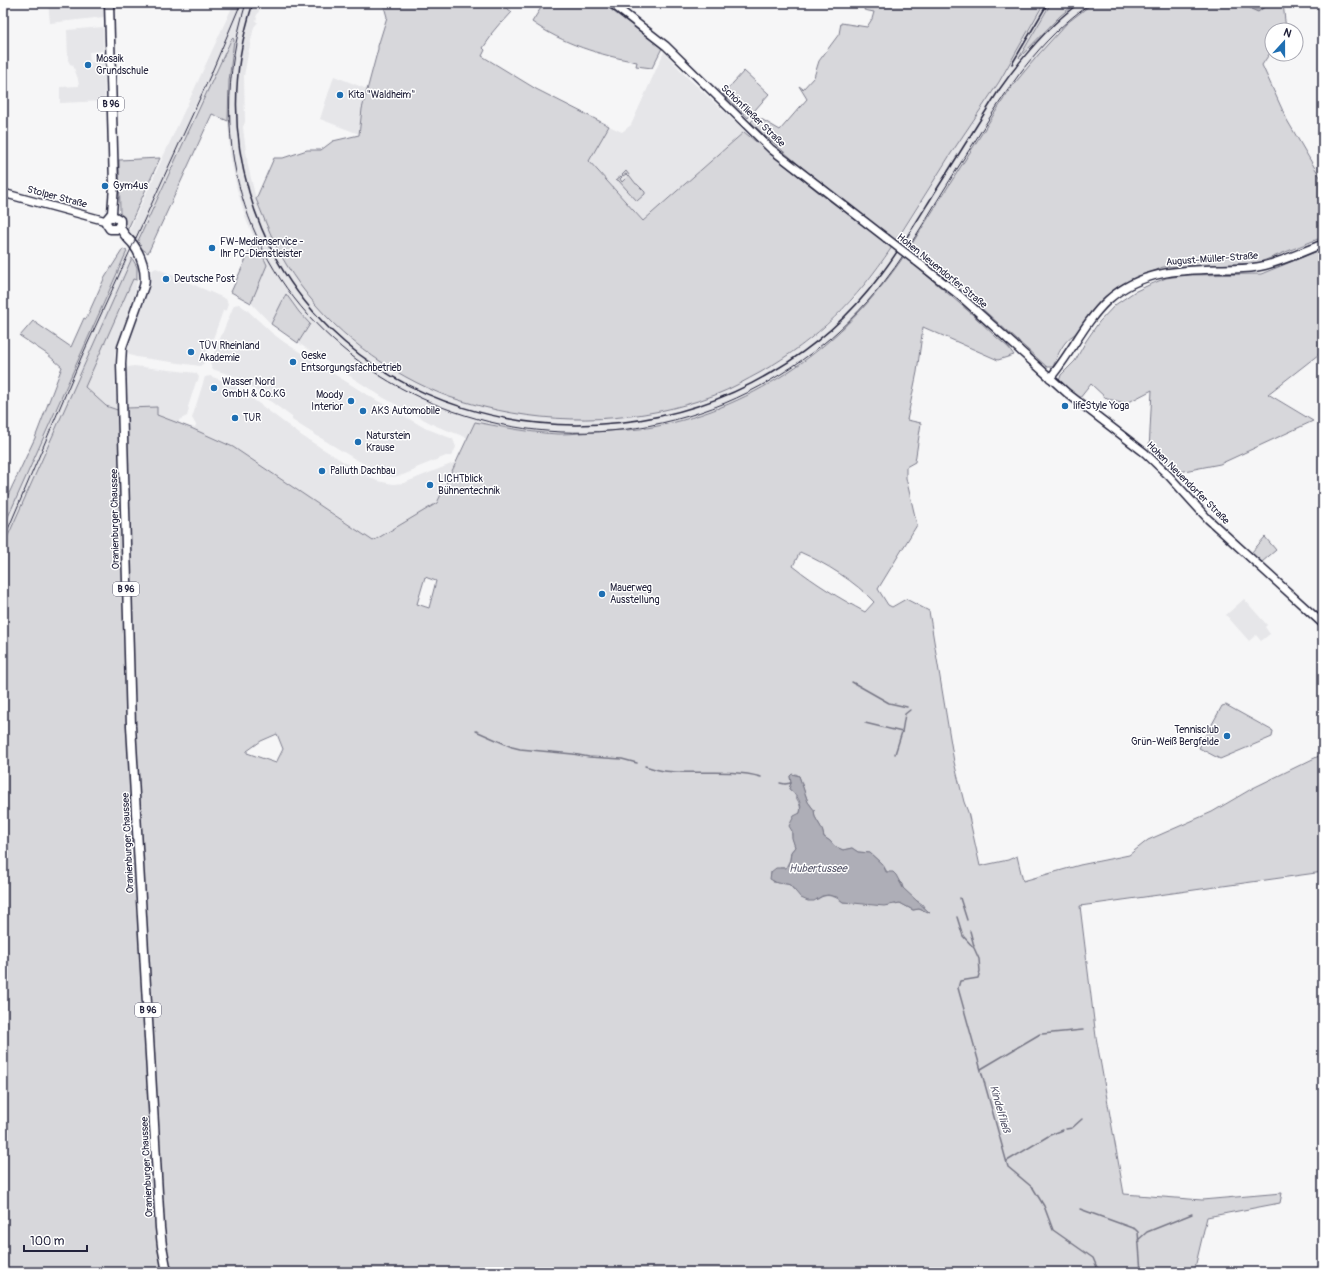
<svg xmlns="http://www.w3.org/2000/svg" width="1326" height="1275" font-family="Pangolin,sans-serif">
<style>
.built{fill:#e6e6e9}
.green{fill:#d7d7db;stroke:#7c7c8b;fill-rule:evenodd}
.water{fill:#aeaeb7;stroke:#767685}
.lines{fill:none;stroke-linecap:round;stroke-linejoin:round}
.stream{stroke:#767685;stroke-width:1.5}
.secondary-casing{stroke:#22223b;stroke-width:10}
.primary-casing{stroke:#22223b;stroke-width:11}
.secondary{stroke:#fff;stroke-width:7}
.primary{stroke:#fff;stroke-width:8}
.tram{stroke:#22223b;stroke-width:1}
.rail{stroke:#22223b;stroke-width:1.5}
.secondary-bridge-casing{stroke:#22223b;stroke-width:10;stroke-linecap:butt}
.secondary-bridge{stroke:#fff;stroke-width:7}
.poi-dot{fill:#1f6fb2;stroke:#fff;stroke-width:1.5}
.labels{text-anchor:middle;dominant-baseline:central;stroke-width:3;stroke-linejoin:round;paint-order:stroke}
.shield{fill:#fff;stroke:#646476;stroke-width:1}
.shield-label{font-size:9px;font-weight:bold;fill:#22223b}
.poi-label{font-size:10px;fill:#22223b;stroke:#fff;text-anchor:start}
.street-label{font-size:10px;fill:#22223b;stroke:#fff}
.water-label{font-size:11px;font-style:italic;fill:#5a5a6d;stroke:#fff}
</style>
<rect width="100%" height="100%" fill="#f6f6f7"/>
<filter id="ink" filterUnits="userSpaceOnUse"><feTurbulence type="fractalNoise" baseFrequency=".025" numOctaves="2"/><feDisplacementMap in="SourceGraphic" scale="8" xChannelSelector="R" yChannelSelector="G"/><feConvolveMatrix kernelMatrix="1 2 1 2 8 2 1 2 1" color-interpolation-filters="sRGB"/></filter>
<g filter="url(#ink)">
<g class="built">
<path d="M 48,3 L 104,3 L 104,17 L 50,23 Z"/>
<path d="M 234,3 L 263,3 L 256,17 L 257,18 L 256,22 L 258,22 L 254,27 L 248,54 L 244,76 L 245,122 L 243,127 L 244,136 L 248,166 L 256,199 L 269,230 L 286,264 L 323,313 L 352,341 L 383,364 L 440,394 L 459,400 L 499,410 L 541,417 L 576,419 L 614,418 L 652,413 L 684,405 L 716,394 L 750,378 L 779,361 L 807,342 L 831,322 L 854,299 L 879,267 L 903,232 L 950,155 L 999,82 L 1044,3 L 1051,3 L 1021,56 L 1060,16 L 1076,3 L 1093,3 L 1067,23 L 1039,54 L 1010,89 L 914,241 L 889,278 L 839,333 L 787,373 L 756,392 L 722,407 L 693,418 L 651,428 L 558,434 L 538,432 L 475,422 L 468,438 L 436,426 L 384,398 L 298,343 L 310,324 L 299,312 L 286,295 L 271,324 L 251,303 L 267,265 L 247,222 L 237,189 L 230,154 L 228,121 L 212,114 L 148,253 L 142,249 L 128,233 Z"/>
<path d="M 103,27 L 103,51 L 89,52 L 90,62 L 104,61 L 105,101 L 60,103 L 60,87 L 79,86 L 78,79 L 73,65 L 70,64 L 68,60 L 67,30 Z"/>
<path d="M 664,52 L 686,76 L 745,131 L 643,221 L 589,161 L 609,126 L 622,132 L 631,125 Z"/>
<path d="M 334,76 L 367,89 L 362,109 L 359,134 L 320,119 Z"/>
<path d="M 127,251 L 132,258 L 77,380 L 102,347 L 133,279 L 137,280 L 136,289 L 115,353 L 116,409 L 106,406 L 86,389 L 3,573 L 3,506 L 49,405 L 56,382 L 62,367 L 71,375 Z"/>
<path d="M 156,268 L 226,299 L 228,304 L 226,310 L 223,311 L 214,336 L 204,363 L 200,366 L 136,357 L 130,355 L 128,352 L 129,342 L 150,287 L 151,271 Z"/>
<path d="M 239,304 L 247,310 L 272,333 L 284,342 L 364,393 L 425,428 L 453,439 L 456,447 L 453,454 L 451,456 L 446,456 L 416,468 L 415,470 L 403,475 L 393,477 L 387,476 L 355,459 L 306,429 L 292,420 L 292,417 L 237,377 L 212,369 L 210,363 L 234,305 Z"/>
<path d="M 134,366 L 196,373 L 199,377 L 198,381 L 196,382 L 188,407 L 189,409 L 187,416 L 179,420 L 179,422 L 181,425 L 157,415 L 157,407 L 127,408 L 126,374 L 128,367 Z"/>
<path d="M 210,376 L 234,385 L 302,436 L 352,467 L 351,469 L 353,470 L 354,468 L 377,481 L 393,484 L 404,483 L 456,462 L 437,503 L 373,541 L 233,447 L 191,428 L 195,427 L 196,425 L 192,418 L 205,377 Z"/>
<path d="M 1244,599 L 1267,625 L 1265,627 L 1270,634 L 1261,641 L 1256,635 L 1249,641 L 1226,615 Z"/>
</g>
<g class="green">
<path d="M 383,3 L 500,3 L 512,12 L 502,23 L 501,22 L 491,34 L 492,35 L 483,48 L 485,50 L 482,56 L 536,89 L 609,126 L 589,161 L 643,221 L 744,132 L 822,195 L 892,247 C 855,302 819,338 761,372 C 746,380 731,389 715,395 C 641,423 560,426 484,407 C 469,403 453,399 439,393 C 377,367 321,322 286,264 C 274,244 265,221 256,199 L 274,158 L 283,158 L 307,150 L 321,150 L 333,141 L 359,135 L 362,109 L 378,49 L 378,46 L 387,17 Z"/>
<path d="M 544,3 L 602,3 L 662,48 L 652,68 L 636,66 L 637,62 C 600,55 563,44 532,22 Z"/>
<path d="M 866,3 L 1044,3 L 999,82 L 950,155 L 896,241 L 804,169 L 763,134 L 751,122 L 756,116 L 780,130 L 807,99 L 799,86 L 803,89 L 814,77 L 819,61 L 839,34 L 841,23 L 867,27 L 872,19 L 874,12 L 864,10 Z"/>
<path d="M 1051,3 L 1076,3 L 1060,16 L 1019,58 Z"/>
<path d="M 1093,3 L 1245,3 L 1251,9 L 1266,6 L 1265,3 L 1283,3 L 1286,30 L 1272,30 L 1272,50 L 1262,65 L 1287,120 L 1323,182 L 1323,237 L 1258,263 L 1163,267 L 1130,282 L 1107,296 L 1075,334 C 1063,341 1058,354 1053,367 L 1047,367 L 959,288 L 908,250 L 1010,89 L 1039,54 L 1067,23 Z"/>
<path d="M 233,38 L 234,40 L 229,81 L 228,121 L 212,114 L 148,253 L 142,249 L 137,243 L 231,40 Z"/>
<path d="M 744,71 L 769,94 L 748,118 L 723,94 Z"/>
<path d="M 160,158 L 127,231 C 123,225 126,220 120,214 L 119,160 Z"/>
<path d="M 626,171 L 636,184 L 637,184 L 645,192 L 645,194 L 637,201 L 618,180 L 615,181 L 621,176 L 622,177 L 620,179 L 622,182 L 628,176 L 626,174 L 623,176 L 622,175 Z"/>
<path d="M 255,239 L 267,265 L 251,303 L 231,292 Z"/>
<path d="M 123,249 L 127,251 L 3,528 L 3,506 L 35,438 L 62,367 L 47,354 L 20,336 L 33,321 L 71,347 L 84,318 L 86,319 L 104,279 Z"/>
<path d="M 1323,249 L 1323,351 L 1268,394 L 1313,421 L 1220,464 L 1174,473 L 1149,451 L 1152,390 L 1127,403 L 1107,399 L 1091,384 L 1080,398 L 1059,381 L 1061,375 L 1075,361 L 1086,341 L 1099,322 L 1115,305 L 1134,292 L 1149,285 L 1166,278 L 1188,275 L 1261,274 Z"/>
<path d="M 904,256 L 973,315 L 995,336 L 1009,348 L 1014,355 L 998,360 L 923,327 L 917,372 L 907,420 L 921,423 L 915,462 L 906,467 L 906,478 L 917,525 L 878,589 L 888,605 L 892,607 L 906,599 L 929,611 L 954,762 L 964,802 L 968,812 L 980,866 L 1008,860 L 1017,856 L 1023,881 L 1080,865 L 1129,855 L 1148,840 L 1212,812 L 1253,788 L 1323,754 L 1323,814 L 1320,819 L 1323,821 L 1323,872 L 1080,906 L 1096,1037 L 1124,1194 L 1202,1200 L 1282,1193 L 1280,1203 L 1207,1217 L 1194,1272 L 3,1272 L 3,547 L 132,258 L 137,267 L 137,280 L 133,279 L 85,387 L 106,406 L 126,413 L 127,408 L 157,407 L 157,415 L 191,428 L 233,447 L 373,541 L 437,503 L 475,422 C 503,427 531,433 559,434 C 575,434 591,432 607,431 C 622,430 638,430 653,427 C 758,407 844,344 904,256 ZM 800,552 C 825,563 856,582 874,602 L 865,612 C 839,598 816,584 793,566 ZM 425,577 L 436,581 L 429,608 L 417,604 ZM 277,734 L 283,749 L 276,763 L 247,753 L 247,751 L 261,741 ZM 796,774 L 799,776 L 808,802 L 814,810 L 815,817 L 822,829 L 824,837 L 830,841 L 834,846 L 843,850 L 852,848 L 858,852 L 870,853 L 883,865 L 887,872 L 889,872 L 902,884 L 903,888 L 914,899 L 922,904 L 928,913 L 919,909 L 913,910 L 900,903 L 843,902 C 836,897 827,892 818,899 L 793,889 L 790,885 L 787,884 L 773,882 L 780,868 L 786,868 L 790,860 L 791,852 L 795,847 C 794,841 791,837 792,831 C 795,817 806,814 797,799 C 795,794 793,792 789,789 L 791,783 L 790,776 Z"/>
<path d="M 286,294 L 299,312 L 310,324 L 298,343 L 271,324 Z"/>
<path d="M 1265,537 L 1276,550 L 1262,562 L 1251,553 Z"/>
<path d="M 1226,705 L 1273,731 L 1272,737 L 1220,759 L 1199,748 L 1222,706 Z"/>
</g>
<g class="water">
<path d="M 1245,3 L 1265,3 L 1266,6 L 1258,12 L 1251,9 Z"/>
<path d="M 792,774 L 799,776 L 808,802 L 814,810 L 815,817 L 822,829 L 824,837 L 830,841 L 834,846 L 843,850 L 852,848 L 858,852 L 870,853 L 883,865 L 886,872 L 893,872 L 896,875 L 903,888 L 930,913 L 919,909 L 913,910 L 900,903 L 884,906 L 843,902 L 837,897 L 828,895 L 822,896 L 814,901 L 808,901 L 801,898 L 790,885 L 787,884 L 777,883 L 770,879 L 771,872 L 776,868 L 786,868 L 790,860 L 791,852 L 795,847 L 792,838 L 792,831 L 789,826 L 794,816 L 800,813 C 803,804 797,794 789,789 L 791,783 L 790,776 Z"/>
</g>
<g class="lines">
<g class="stream">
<path d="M 852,682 L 889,703 L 907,707"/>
<path d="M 865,723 L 902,732"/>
<path d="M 476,731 L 512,747 L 520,749 L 573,754 L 589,757 L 622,759 L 637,763"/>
<path d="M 895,754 L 902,732 L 905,714 L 910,710"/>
<path d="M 645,766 C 651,768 657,770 664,771 C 696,775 729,768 761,777"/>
<path d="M 780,783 L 785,784 L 791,783"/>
<path d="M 960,898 L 967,920"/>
<path d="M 957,917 L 963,936 L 974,948 L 979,959 L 980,971 L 978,978 L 960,981 L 958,988 L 1008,1167 L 1033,1188 L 1044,1206 L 1053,1230 L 1093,1258 L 1099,1272"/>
<path d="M 970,931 L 974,946"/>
<path d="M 1042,1034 L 1083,1030"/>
<path d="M 981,1069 L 1040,1034"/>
<path d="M 1066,1129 L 1072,1128 L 1082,1119"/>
<path d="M 1007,1161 L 1050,1135 L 1063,1130"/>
<path d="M 1080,1209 L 1135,1229 L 1138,1232 L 1141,1272"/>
<path d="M 1138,1240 L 1147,1232 L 1192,1214"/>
</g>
<g class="secondary-casing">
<g id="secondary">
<path d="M 611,3 L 666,46 L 771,149 L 886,238"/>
<path d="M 3,193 L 106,221"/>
<path d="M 916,261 L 959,295 L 1067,393 L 1145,453 L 1169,476 L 1208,519 L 1323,624"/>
<path d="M 1050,378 C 1071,354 1084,322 1108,300 C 1142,270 1181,270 1223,269 C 1234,269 1246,269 1257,267 C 1278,264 1303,251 1323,244"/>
</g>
</g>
<g class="primary-casing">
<g id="primary">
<path d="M 109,3 L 114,186 L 112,213 L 107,219 L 106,223 L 110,229 L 117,229 L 120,224 L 120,220 L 115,217 L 111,217"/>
<path d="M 120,226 C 122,234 128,238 133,244 C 141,255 147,272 144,286 L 122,347 L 121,364 L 131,726 L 160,1228 L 162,1246 L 167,1272"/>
</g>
</g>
<use href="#secondary" class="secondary"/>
<use href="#primary" class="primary"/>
<g class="tram">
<path d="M 246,3 C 155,299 457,513 725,403 C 787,377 842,335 884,282 C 899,263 912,242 925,221 C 941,194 958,167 975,141 C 1009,87 1037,41 1091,3"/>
<path d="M 3,541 L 81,358 L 211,74 L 241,3"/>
</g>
<g class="rail">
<path d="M 253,3 C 233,65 231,130 249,192 C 312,415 584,484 772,372 C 813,348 850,316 879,277 C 900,250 917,221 935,192 C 956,158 978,124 999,90 C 1022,57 1047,27 1079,3"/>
<path d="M 1012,64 L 1048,3"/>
</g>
<g class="secondary-bridge-casing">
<path id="secondary-bridge" d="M 886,238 L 916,261"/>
</g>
<use href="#secondary-bridge" class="secondary-bridge"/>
</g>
</g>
<g class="poi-dot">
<circle cx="88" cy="65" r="4"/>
<circle cx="340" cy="95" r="4"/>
<circle cx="105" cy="186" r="4"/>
<circle cx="212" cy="248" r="4"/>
<circle cx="166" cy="279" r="4"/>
<circle cx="191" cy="352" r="4"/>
<circle cx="293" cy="362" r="4"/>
<circle cx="214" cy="388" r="4"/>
<circle cx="351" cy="401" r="4"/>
<circle cx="1065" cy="406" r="4"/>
<circle cx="363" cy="411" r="4"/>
<circle cx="235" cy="418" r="4"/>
<circle cx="358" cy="442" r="4"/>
<circle cx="322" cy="471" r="4"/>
<circle cx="430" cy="485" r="4"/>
<circle cx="602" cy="594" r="4"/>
<circle cx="1227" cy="736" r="4"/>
</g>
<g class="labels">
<g class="shield">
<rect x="98" y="97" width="26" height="14" rx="3"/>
<rect x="113" y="582" width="26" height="14" rx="3"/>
<rect x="135" y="1003" width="26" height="14" rx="3"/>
</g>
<g class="shield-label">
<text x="111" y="104">B 96</text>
<text x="126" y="589">B 96</text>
<text x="148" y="1010">B 96</text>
</g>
<g class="poi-label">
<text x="96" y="59">Mosaik<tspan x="96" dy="12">Grundschule</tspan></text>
<text x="348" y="95">Kita "Waldheim"</text>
<text x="113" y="186">Gym4us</text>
<text x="220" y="242">FW-Medienservice -<tspan x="220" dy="12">Ihr PC-Dienstleister</tspan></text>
<text x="174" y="279">Deutsche Post</text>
<text x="199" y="346">TÜV Rheinland<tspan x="199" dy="12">Akademie</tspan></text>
<text x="301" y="356">Geske<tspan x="301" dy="12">Entsorgungsfachbetrieb</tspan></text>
<text x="222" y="382">Wasser Nord<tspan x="222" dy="12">GmbH &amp; Co.KG</tspan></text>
<text x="343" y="395" text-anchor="end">Moody<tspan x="343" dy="12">Interior</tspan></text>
<text x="1073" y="406">lifeStyle Yoga</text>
<text x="371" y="411">AKS Automobile</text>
<text x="243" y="418">TUR</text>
<text x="366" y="436">Naturstein<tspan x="366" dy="12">Krause</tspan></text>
<text x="330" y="471">Palluth Dachbau</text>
<text x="438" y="479">LICHTblick<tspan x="438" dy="12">Bühnentechnik</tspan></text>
<text x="610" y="588">Mauerweg<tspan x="610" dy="12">Ausstellung</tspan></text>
<text x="1219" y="730" text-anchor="end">Tennisclub<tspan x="1219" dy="12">Grün-Weiß Bergfelde</tspan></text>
</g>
<g class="street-label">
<text transform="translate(753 116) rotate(44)">Schönfließer Straße</text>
<text transform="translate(57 197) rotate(15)">Stolper Straße</text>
<text transform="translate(1212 259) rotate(-4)">August-Müller-Straße</text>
<text transform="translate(942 271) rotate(39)">Hohen Neuendorfer Straße</text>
<text transform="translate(1188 483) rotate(45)">Hohen Neuendorfer Straße</text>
<text transform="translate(115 519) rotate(-91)">Oranienburger Chaussee</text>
<text transform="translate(128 843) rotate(-93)">Oranienburger Chaussee</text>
<text transform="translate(147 1167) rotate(-93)">Oranienburger Chaussee</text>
</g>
<g class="water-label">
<text x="818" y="868">Hubertussee</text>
<text transform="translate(1000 1109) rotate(74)">Kindelfließ</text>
</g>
</g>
<rect width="1326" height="1275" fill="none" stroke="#fff" stroke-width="16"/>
<rect x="8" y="8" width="1310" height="1259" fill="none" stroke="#22223b" stroke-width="1.5" filter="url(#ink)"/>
<g transform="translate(1284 42) rotate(21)"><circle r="19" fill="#ffffff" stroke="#a7a7b1"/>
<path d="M0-3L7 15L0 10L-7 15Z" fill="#1f6fb2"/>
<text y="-6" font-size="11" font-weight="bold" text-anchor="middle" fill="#22223b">N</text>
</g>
<path d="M24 1245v6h63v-6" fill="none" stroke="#22223b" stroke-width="2"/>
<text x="30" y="1245" font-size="12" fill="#22223b" stroke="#ffffff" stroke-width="3" paint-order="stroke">100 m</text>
</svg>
